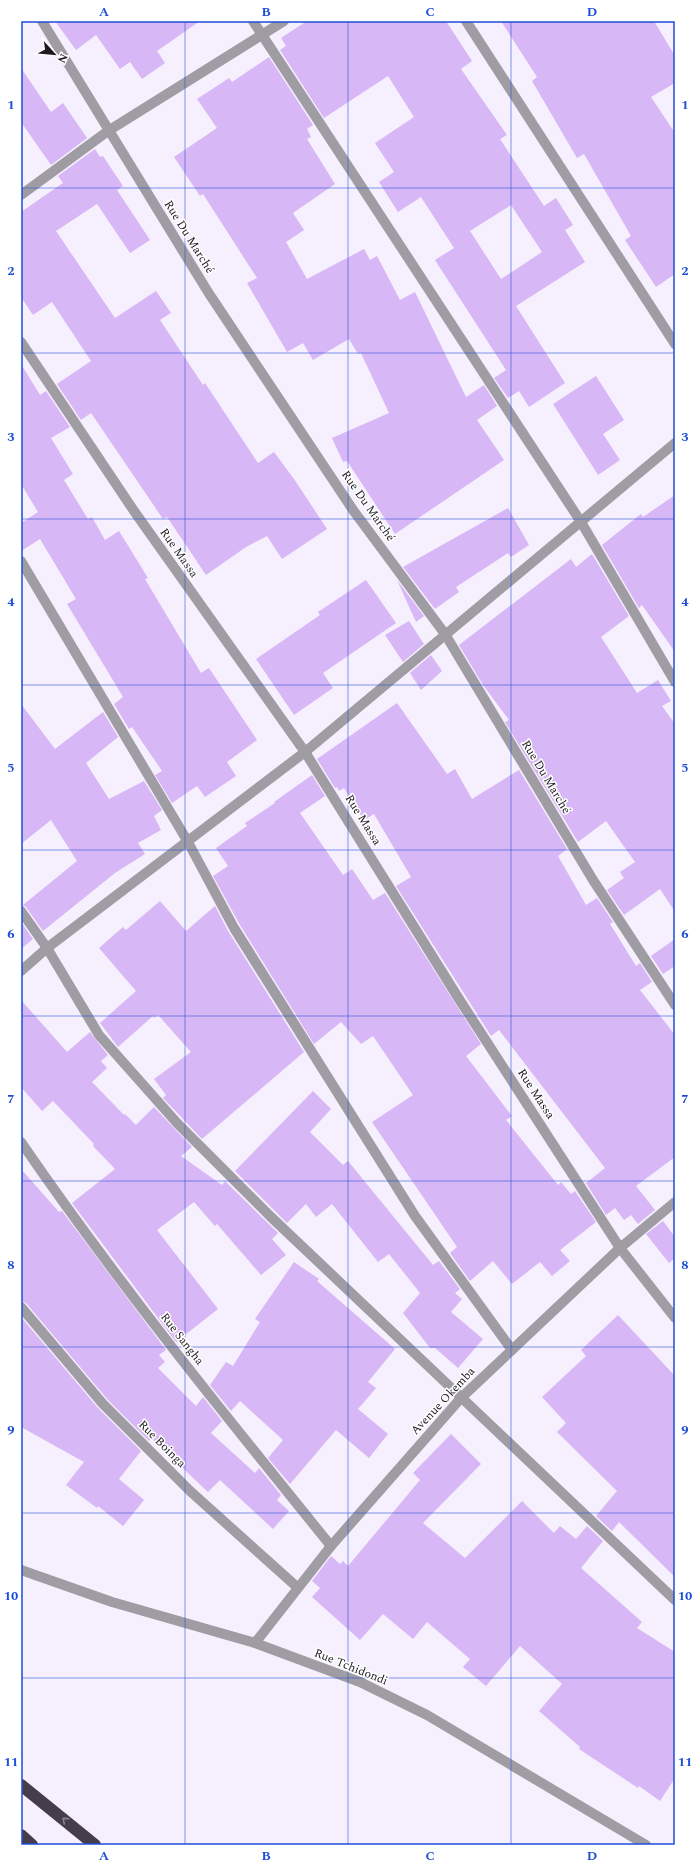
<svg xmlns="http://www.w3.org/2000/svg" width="696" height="1866" font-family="Spectral,serif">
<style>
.building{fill:#d8b7f6;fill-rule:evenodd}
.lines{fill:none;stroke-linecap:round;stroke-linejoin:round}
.street{stroke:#a09ca3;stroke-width:10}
.highway{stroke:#453d4c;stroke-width:12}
.oneway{stroke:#86818b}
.grid{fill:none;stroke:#1d4ed8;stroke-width:1;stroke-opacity:0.55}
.labels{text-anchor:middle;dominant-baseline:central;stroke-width:3;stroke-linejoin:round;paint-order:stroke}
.street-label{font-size:12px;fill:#1d1a20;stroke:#fff}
.neatline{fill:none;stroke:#1d4ed8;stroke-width:1.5}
.grid-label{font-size:13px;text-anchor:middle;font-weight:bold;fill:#1d4ed8}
</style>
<rect width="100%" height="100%" fill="#f6effe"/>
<g class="building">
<path d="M 55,21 L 200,21 L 157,51 L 165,63 L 142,79 L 130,62 L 120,69 L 96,35 L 76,50 Z"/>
<path d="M 307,21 L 446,21 L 472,61 L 461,69 L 507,135 L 500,139 L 544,206 L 556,198 L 573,225 L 565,230 L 585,262 L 516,306 L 565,383 L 529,407 L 519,391 L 508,398 L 494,378 L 506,370 L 435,260 L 454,248 L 421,197 L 398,212 L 379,182 L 394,172 L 375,143 L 414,117 L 388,76 L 324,118 L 280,50 L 286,46 L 281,38 ZM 511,205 L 542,252 L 501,279 L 470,231 Z"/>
<path d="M 501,21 L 654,21 L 675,56 L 675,83 L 651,97 L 675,133 L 675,274 L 656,287 L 625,240 L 631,236 L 584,154 L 577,158 L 532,81 L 537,77 Z"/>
<path d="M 269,57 L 313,125 L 307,129 L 311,137 L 307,139 L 335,184 L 293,213 L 304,230 L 286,242 L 307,279 L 364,249 L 370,260 L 377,256 L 400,300 L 415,292 L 466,397 L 484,385 L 497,406 L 477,420 L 504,460 L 395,534 L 347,461 L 343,462 L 332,438 L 389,413 L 361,353 L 358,354 L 349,339 L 313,360 L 303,343 L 287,352 L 247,283 L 257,278 L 203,194 L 200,196 L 174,157 L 217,128 L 197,99 L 229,78 L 232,82 Z"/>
<path d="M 21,68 L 51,112 L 63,103 L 87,138 L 51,165 L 21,122 Z"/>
<path d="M 95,149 L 100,157 L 103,156 L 123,186 L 117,190 L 150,240 L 130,253 L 97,204 L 56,231 L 115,318 L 156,291 L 171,313 L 160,320 L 203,385 L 205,383 L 258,463 L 274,452 L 294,479 L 327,529 L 282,559 L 267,536 L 246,547 L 206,575 L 167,517 L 163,519 L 91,413 L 81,420 L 57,384 L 91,361 L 52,302 L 33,315 L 21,297 L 21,212 L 63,183 L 58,176 Z"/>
<path d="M 21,364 L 40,395 L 46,391 L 70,427 L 51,438 L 73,474 L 64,480 L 88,519 L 92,517 L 105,540 L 119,531 L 148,578 L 145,579 L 201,673 L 209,668 L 257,740 L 227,762 L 236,776 L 205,797 L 197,786 L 172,803 L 155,775 L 162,771 L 132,727 L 129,729 L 114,704 L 123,697 L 67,604 L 76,599 L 40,539 L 21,551 L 21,523 L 38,512 L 21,484 Z"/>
<path d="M 596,376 L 624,420 L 603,434 L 620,460 L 598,475 L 553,404 Z"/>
<path d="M 675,495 L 675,652 L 642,605 L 639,608 L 602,545 L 641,514 L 643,517 Z"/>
<path d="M 508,508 L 529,545 L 511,557 L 508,553 L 456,587 L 459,592 L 435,609 L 403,567 Z"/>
<path d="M 592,554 L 629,616 L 601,637 L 637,693 L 658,680 L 671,701 L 662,706 L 675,724 L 675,912 L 660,889 L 624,915 L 607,890 L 624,878 L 620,872 L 635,862 L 606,821 L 578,842 L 505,722 L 509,720 L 483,685 L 459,645 L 571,559 L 576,567 Z"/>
<path d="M 366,580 L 396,623 L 323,673 L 333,688 L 294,715 L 256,659 L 320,615 L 318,612 Z"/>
<path d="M 397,580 L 424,616 L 416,622 Z"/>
<path d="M 409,621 L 424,644 L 403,662 L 385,635 Z"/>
<path d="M 431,655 L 442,671 L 421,690 L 410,673 Z"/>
<path d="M 397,703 L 447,774 L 455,769 L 472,799 L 519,770 L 567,849 L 558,856 L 586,905 L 597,898 L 613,922 L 610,924 L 636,966 L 640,963 L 652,982 L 640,990 L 675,1035 L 675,1157 L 636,1186 L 655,1210 L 638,1224 L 631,1215 L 624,1220 L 615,1208 L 606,1215 L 586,1183 L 605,1168 L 499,1030 L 491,1036 L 396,886 L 411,877 L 374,814 L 364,820 L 344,788 L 339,791 L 337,787 L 335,788 L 317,759 Z"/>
<path d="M 21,704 L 55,749 L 103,712 L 118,737 L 86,763 L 109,799 L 144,781 L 162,810 L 154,816 L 161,830 L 138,843 L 145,854 L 115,873 L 43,931 L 26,907 L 23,905 L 77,861 L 51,820 L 21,844 Z"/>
<path d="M 312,775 L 325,796 L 300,813 L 343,875 L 352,869 L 373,900 L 385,893 L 481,1044 L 466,1056 L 512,1116 L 506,1120 L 558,1185 L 561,1182 L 571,1194 L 575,1191 L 596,1222 L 560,1250 L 570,1261 L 552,1276 L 540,1262 L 512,1284 L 493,1261 L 470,1281 L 450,1253 L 457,1247 L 372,1122 L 413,1095 L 373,1036 L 361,1044 L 341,1022 L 314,1044 L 240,925 L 213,876 L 228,866 L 216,848 L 247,826 L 245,823 L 275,803 L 274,802 Z"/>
<path d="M 160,901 L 186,931 L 215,906 L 228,931 L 304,1052 L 202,1139 L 163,1098 L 166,1095 L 154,1079 L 191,1052 L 158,1015 L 154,1018 L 153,1016 L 118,1047 L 100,1023 L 136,991 L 99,948 L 123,927 L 126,930 Z"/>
<path d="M 21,922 L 33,939 L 21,949 Z"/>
<path d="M 675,939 L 675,966 L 663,974 L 651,956 Z"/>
<path d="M 21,1000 L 67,1052 L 90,1032 L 108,1055 L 101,1061 L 107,1068 L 92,1082 L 124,1115 L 125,1114 L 136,1125 L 154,1107 L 192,1147 L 181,1156 L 222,1185 L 225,1181 L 278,1233 L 272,1239 L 286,1255 L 261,1275 L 217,1224 L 215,1226 L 194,1202 L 157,1230 L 218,1309 L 176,1342 L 72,1203 L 115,1169 L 93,1146 L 94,1144 L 53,1101 L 42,1111 L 21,1087 Z"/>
<path d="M 313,1091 L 331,1109 L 310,1132 L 343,1165 L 348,1161 L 433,1265 L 439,1261 L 460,1289 L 455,1293 L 462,1299 L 451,1312 L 483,1339 L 458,1368 L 435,1348 L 430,1348 L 403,1313 L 420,1293 L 389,1254 L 378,1262 L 332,1204 L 316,1217 L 306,1204 L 287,1223 L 235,1171 Z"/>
<path d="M 21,1169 L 59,1212 L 62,1211 L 166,1350 L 159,1355 L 165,1362 L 158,1368 L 196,1406 L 203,1397 L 222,1421 L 211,1433 L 255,1473 L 259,1468 L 281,1495 L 277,1500 L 289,1511 L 273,1529 L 220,1480 L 208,1492 L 151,1438 L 149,1441 L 108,1400 L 26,1303 L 21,1301 Z"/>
<path d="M 663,1221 L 675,1237 L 675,1258 L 669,1263 L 646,1234 Z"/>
<path d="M 294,1262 L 319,1279 L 317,1281 L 395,1349 L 368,1382 L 376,1388 L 358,1409 L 388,1434 L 369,1458 L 336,1430 L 290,1484 L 268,1458 L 283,1440 L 240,1401 L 231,1411 L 210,1385 L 226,1362 L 233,1366 L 260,1322 L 255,1319 Z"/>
<path d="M 618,1315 L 675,1376 L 675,1577 L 619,1522 L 612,1531 L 596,1516 L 617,1491 L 557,1432 L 566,1423 L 542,1397 L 586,1356 L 581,1350 Z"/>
<path d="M 21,1317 L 98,1408 L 141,1451 L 119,1479 L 144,1500 L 123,1526 L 98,1506 L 97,1508 L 66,1485 L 84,1462 L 21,1427 Z"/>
<path d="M 451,1434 L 481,1464 L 423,1523 L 465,1558 L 522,1501 L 554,1533 L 560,1526 L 576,1539 L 587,1526 L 603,1541 L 581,1568 L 642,1622 L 637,1628 L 675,1652 L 675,1778 L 660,1801 L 639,1786 L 638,1788 L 579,1749 L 580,1747 L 539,1711 L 562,1684 L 520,1646 L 486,1686 L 463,1667 L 470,1659 L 427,1622 L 413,1639 L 383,1614 L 360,1640 L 312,1597 L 320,1588 L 312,1581 L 331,1556 L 340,1564 L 343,1561 L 348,1566 L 420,1480 L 413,1473 Z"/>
</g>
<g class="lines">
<g class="street">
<path d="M 42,21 L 208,292 L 353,510 L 445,634 L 593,880 L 675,1005"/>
<path d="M 253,21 L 581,522 L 675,682"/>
<path d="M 466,21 L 675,344"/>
<path d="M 21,195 L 108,131 L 284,21"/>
<path d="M 21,342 L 134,511 L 305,752 L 459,999 L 620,1248 L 675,1318"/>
<path d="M 21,561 L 188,842 L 234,928 L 415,1216 L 512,1350"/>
<path d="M 21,911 L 47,948 L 99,1035 L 177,1123 L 271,1217 L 675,1600"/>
<path d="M 21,971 L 47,948 L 305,752 L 675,443"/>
<path d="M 21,1142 C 117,1282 224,1414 331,1546"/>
<path d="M 21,1307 L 103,1404 L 190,1491 L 297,1587"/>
<path d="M 21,1570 L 112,1602 L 255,1643 L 360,1682 L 427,1715 L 646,1845"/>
<path d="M 255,1643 L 331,1546 L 461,1398 L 620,1248 L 675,1202"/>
</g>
<g class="highway">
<path d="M 21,1785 L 95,1845"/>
<path d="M 21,1835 L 32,1845"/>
</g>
</g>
<defs><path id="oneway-chevron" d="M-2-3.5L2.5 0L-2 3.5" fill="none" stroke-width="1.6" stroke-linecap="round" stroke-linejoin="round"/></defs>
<use class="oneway" href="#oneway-chevron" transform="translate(65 1820) rotate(-140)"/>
<path class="grid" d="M 185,21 L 185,1845M 348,21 L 348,1845M 511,21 L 511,1845M 21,188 L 675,188M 21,353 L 675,353M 21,519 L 675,519M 21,685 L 675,685M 21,850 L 675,850M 21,1016 L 675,1016M 21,1181 L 675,1181M 21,1347 L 675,1347M 21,1513 L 675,1513M 21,1678 L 675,1678"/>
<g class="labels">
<g class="street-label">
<text transform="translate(189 237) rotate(58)">Rue Du Marché</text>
<text transform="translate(368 506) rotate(55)">Rue Du Marché</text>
<text transform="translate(179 553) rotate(55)">Rue Massa</text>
<text transform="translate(546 777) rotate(59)">Rue Du Marché</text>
<text transform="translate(363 820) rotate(58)">Rue Massa</text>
<text transform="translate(536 1094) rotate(57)">Rue Massa</text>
<text transform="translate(182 1339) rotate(52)">Rue Sangha</text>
<text transform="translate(443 1401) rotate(-47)">Avenue Okemba</text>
<text transform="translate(162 1444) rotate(45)">Rue Boinga</text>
<text transform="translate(351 1667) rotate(22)">Rue Tchidondi</text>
</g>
</g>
<rect width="696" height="1866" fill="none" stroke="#ffffff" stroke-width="44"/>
<g transform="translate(54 54) rotate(117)" stroke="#ffffff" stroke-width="3" paint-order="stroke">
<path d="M0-3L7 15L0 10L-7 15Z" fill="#1d1a20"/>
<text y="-6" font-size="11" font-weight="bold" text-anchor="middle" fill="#1d1a20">N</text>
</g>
<rect x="22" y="22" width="652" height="1822" class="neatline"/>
<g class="grid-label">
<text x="104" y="16">A</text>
<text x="266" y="16">B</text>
<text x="430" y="16">C</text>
<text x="592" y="16">D</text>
<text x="11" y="109">1</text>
<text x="685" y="109">1</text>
<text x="11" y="275">2</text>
<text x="685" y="275">2</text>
<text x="11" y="441">3</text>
<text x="685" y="441">3</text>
<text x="11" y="606">4</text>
<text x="685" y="606">4</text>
<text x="11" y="772">5</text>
<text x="685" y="772">5</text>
<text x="11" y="938">6</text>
<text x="685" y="938">6</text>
<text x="11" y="1103">7</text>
<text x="685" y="1103">7</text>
<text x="11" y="1269">8</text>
<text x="685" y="1269">8</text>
<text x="11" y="1434">9</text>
<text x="685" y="1434">9</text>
<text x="11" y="1600">10</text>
<text x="685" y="1600">10</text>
<text x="11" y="1766">11</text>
<text x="685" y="1766">11</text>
<text x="104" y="1860">A</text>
<text x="266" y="1860">B</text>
<text x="430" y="1860">C</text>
<text x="592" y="1860">D</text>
</g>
</svg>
